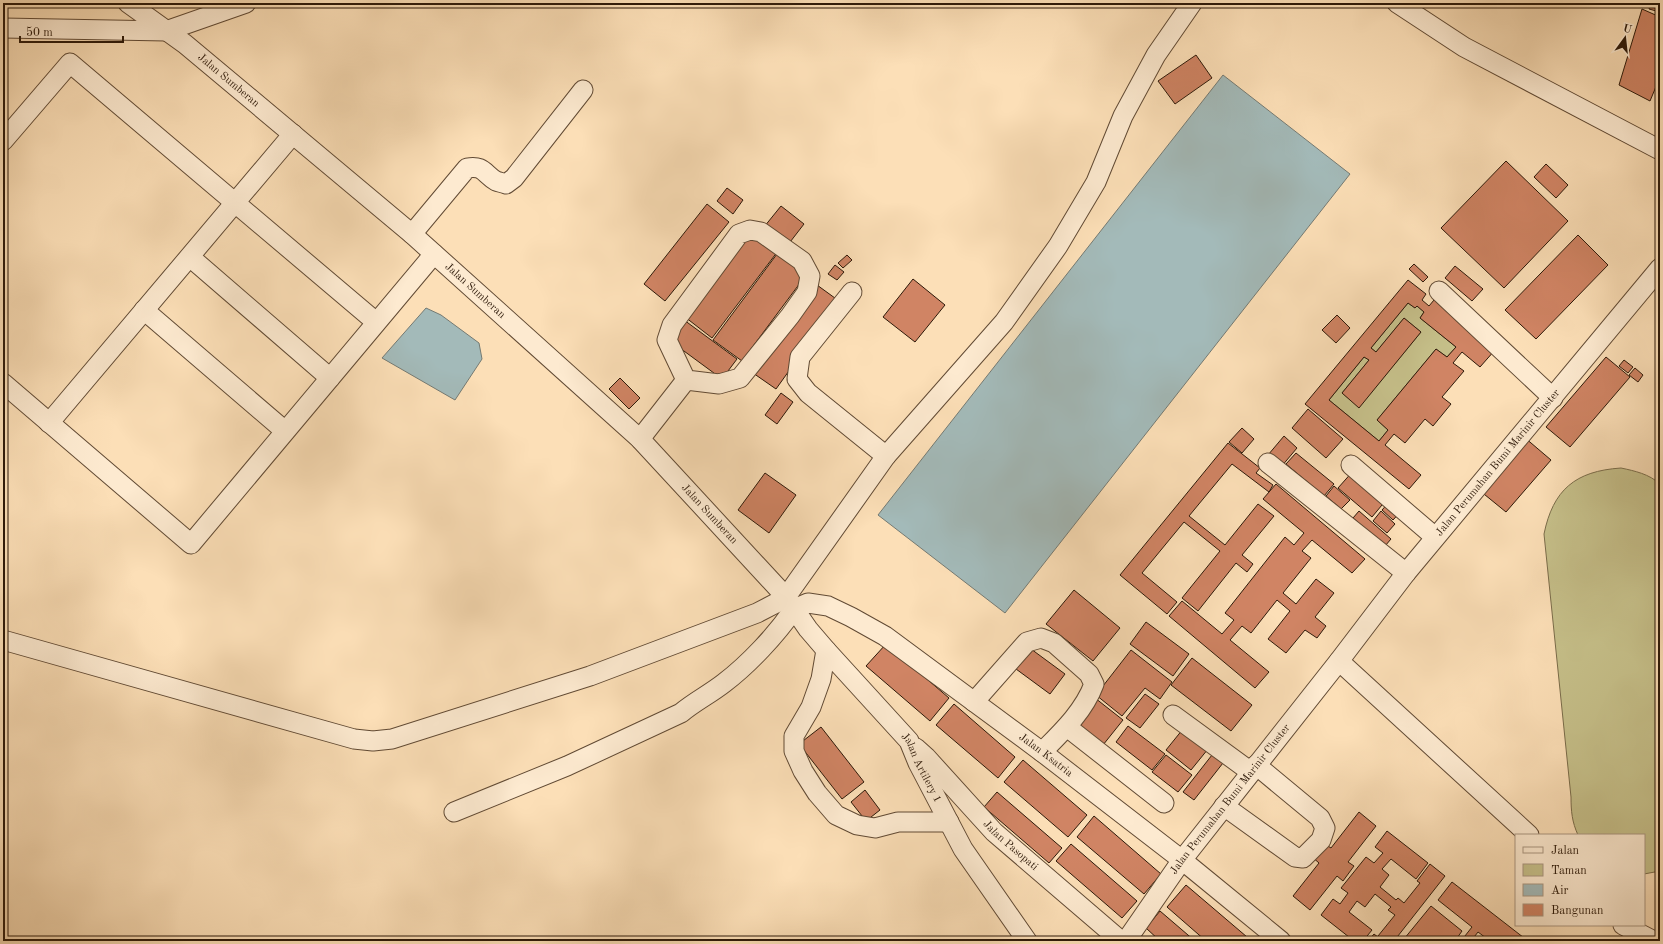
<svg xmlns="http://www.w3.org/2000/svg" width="1663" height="944" font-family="'Old Standard TT',serif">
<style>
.green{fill:#c6c08a;stroke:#7a6c4a}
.water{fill:#a3bab9;stroke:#747a73}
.building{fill:#d08464;stroke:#2d1909;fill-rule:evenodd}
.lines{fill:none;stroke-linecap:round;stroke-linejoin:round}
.minor-casing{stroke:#614a34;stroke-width:21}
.minor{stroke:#fdead0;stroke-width:19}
.labels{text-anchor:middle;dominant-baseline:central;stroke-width:3.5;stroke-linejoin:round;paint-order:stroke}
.street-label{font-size:11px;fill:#2d1909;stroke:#fdead0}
</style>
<rect width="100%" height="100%" fill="#fcdfb7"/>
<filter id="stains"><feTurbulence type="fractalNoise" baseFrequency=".005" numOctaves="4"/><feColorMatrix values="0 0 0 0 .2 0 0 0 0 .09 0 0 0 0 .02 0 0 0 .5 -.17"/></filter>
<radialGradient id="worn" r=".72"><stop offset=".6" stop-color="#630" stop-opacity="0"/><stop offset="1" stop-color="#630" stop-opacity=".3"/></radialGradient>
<g class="green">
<path d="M 1408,303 L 1415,308 L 1417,306 L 1424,312 L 1420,318 L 1456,347 L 1447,357 L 1436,349 L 1377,420 L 1388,430 L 1379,441 L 1329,400 L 1364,357 L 1369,360 L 1342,393 L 1359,407 L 1421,332 L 1404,318 L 1376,352 L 1371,348 Z"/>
<path d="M 1621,468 C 1635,471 1649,474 1660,484 L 1660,871 L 1644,874 L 1644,835 L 1578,835 C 1572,822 1571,811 1571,797 L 1544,534 C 1553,490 1575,471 1621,468 Z"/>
</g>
<g class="water">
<path d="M 1223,75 L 1350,174 L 1005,613 L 878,515 Z"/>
<path d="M 426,308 L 441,315 L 479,343 L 482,359 L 455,400 L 382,358 Z"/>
</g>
<g class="building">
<path d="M 1651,3 L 1660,3 L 1660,12 L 1649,9 Z"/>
<path d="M 1642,9 L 1660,17 L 1660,77 L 1650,101 L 1619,85 Z"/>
<path d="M 1196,55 L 1212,78 L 1175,104 L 1158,81 Z"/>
<path d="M 1506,161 L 1568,221 L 1504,288 L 1441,228 Z"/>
<path d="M 1546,164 L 1568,185 L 1556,198 L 1534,177 Z"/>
<path d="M 727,188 L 743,200 L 733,214 L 717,201 Z"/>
<path d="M 707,204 L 729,222 L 665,301 L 644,284 Z"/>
<path d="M 781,206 L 804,224 L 787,246 L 764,227 Z"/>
<path d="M 750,231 L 778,251 L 712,338 L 685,317 Z"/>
<path d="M 1578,235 L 1608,265 L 1536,339 L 1505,310 Z"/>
<path d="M 777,254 L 806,275 L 742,361 L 713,340 Z"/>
<path d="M 847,255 L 852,260 L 843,268 L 838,263 Z"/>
<path d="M 1414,264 L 1428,277 L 1423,282 L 1409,269 Z"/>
<path d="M 835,265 L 844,272 L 837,280 L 828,274 Z"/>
<path d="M 1455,266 L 1483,289 L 1472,301 L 1445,278 Z"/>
<path d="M 913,279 L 945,305 L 915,342 L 883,317 Z"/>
<path d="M 1408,280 L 1426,294 L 1422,300 L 1429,306 L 1434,300 L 1495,350 L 1480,367 L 1462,352 L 1453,363 L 1464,371 L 1442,397 L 1451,404 L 1433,426 L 1425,419 L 1405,443 L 1394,434 L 1385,445 L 1421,475 L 1409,489 L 1305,404 ZM 1408,303 L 1415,308 L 1417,306 L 1424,312 L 1420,318 L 1456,347 L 1447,357 L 1436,349 L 1377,420 L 1388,430 L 1379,441 L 1329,400 L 1364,357 L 1369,360 L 1342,393 L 1359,408 L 1421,332 L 1404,318 L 1376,352 L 1371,348 Z"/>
<path d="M 817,285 L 839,301 L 776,389 L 753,373 Z"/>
<path d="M 1337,315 L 1350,328 L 1336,343 L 1322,330 Z"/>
<path d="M 684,320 L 737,359 L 722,379 L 669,340 Z"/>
<path d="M 1606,357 L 1630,377 L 1570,447 L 1546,427 Z"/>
<path d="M 1624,360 L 1633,367 L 1628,373 L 1619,366 Z"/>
<path d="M 1635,368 L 1643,375 L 1638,382 L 1629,375 Z"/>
<path d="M 620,378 L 640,398 L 629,409 L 609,389 Z"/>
<path d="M 781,393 L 793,402 L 777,424 L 765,415 Z"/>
<path d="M 1308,409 L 1343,439 L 1326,458 L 1292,428 Z"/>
<path d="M 1242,428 L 1254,439 L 1242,453 L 1229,442 Z"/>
<path d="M 1284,436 L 1297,448 L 1281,467 L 1268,455 Z"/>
<path d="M 1524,437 L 1551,460 L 1506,512 L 1479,490 Z"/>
<path d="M 1228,443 L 1260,468 L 1256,473 L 1273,485 L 1269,492 L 1232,464 L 1189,516 L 1225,545 L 1258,504 L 1274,516 L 1242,555 L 1253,564 L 1247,572 L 1236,563 L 1198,611 L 1182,598 L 1220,551 L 1184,522 L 1142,573 L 1177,602 L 1167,614 L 1120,575 Z"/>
<path d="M 1296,453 L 1334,484 L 1324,496 L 1286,464 Z"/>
<path d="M 1354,470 L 1387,499 L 1372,517 L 1338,488 Z"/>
<path d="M 765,473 L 796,495 L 769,533 L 738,510 Z"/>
<path d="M 1276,484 L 1365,559 L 1352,573 L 1312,540 L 1302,551 L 1311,558 L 1283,593 L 1296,604 L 1316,579 L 1334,593 L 1315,617 L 1326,626 L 1317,638 L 1305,630 L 1286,653 L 1268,639 L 1290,611 L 1277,600 L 1251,633 L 1242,626 L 1230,640 L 1269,672 L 1255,688 L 1169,616 L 1182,601 L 1222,634 L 1234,620 L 1225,613 L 1285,537 L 1294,545 L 1304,533 L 1263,499 Z"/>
<path d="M 1334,486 L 1350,500 L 1341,509 L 1326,496 Z"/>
<path d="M 1391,500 L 1402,510 L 1393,520 L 1382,510 Z"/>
<path d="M 1359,511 L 1391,539 L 1385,546 L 1353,518 Z"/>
<path d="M 1381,511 L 1395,524 L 1387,533 L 1373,521 Z"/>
<path d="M 1074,590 L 1120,628 L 1093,661 L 1046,624 Z"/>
<path d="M 1146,622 L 1189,654 L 1173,676 L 1130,644 Z"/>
<path d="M 886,644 L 949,698 L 930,721 L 866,666 Z"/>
<path d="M 1031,649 L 1065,674 L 1050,694 L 1016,669 Z"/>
<path d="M 1131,650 L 1172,682 L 1160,699 L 1145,688 L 1122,716 L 1096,695 Z"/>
<path d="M 1192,658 L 1252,705 L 1231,731 L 1171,685 Z"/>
<path d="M 1145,694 L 1159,704 L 1140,728 L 1126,718 Z"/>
<path d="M 1095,698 L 1123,720 L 1099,750 L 1071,728 Z"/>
<path d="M 954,704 L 1015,757 L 998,778 L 936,725 Z"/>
<path d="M 1128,726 L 1165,754 L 1152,770 L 1116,742 Z"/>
<path d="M 821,727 L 864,782 L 842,799 L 799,744 Z"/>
<path d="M 1183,729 L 1208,749 L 1191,770 L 1166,750 Z"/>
<path d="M 1166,755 L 1192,775 L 1178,792 L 1152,772 Z"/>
<path d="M 1212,755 L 1223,763 L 1194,800 L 1183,792 Z"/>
<path d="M 1023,760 L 1087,815 L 1068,837 L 1004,782 Z"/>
<path d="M 865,790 L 880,810 L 866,821 L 851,802 Z"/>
<path d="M 997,792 L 1062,848 L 1049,863 L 984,807 Z"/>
<path d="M 1359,812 L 1376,826 L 1348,862 L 1354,866 L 1343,881 L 1337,876 L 1310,910 L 1293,896 L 1319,863 L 1311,856 L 1322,842 L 1331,848 Z"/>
<path d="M 1094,816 L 1161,874 L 1144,894 L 1077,837 Z"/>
<path d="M 1387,831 L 1428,863 L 1416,879 L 1391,859 L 1382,869 L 1389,875 L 1380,887 L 1396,900 L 1398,898 L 1404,903 L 1420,883 L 1417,881 L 1430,864 L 1445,876 L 1394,941 L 1385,941 L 1378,936 L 1395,915 L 1388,910 L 1391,907 L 1375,894 L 1365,907 L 1357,901 L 1349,912 L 1372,930 L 1363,941 L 1354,941 L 1321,915 L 1333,899 L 1340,904 L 1348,893 L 1341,888 L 1366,857 L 1374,863 L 1383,853 L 1375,847 Z"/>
<path d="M 1071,844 L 1137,901 L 1122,918 L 1056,861 Z"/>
<path d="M 1452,882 L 1528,941 L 1490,941 L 1478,932 L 1471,941 L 1461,941 L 1472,927 L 1438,900 Z"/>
<path d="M 1186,885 L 1247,937 L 1244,941 L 1206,941 L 1167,907 Z"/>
<path d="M 1431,906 L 1462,931 L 1455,941 L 1407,941 L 1404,939 Z"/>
<path d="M 1160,911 L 1195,941 L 1160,941 L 1146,928 Z"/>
<path d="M 1374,934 L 1383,941 L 1368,941 Z"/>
</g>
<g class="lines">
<g class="minor-casing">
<g id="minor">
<path id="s1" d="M 128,3 L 185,44 L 412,234 L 640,439 L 786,597 L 808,629 L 826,650 L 909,741 L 918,763 L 963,849 L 1027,941"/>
<path d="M 1397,3 L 1464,47 L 1660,150"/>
<path d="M 3,28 L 166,31 L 246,3"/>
<path d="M 3,141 L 70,63 L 376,322"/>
<path d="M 412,234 L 467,168 C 484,165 484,174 496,181 C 499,182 503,183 506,184 L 514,178 L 583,90"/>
<path d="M 190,257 L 330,378"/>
<path d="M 1439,291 L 1553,398"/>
<path d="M 852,292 L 800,357 L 797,379 L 808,393 L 886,456"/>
<path d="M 144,310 L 285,431"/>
<path d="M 3,383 L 191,544 L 434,254"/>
<path d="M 49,423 L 293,134"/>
<path d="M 640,439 L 686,380 L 667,340 L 672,325 L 739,234 L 750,230 L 761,232 L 802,261 L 810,276 L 807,292 L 790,316 L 740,378 L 719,384 L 686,380"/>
<path d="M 1268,463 L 1406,573"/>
<path d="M 1351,465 L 1435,537"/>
<path id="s2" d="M 794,609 L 808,603 L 828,606 L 851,617 L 885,636 L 1042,752 L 1182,860 L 1281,941"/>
<path d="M 3,640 L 354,739 L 373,741 L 392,739 L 590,676 L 757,613 L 782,600 L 786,597 L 886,456 L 1004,322 L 1058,246 L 1096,182 L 1123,116 L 1156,55 L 1192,3"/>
<path d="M 826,650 L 821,679 L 811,707 L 794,736 L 794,751 L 803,771 L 817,793 L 836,815 L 857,825 L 875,828 L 898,822 L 949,822"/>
<path d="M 1339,661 L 1529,835"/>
<path d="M 974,702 L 1027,642 L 1041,638 L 1054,643 L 1089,674 L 1094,684 C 1084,711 1062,732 1042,752"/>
<path d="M 1173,715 L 1251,772"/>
<path d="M 1067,727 L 1164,803"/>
<path id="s3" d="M 916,748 L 926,757 L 994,832 L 1121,941"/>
<path d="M 1224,806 L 1295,857 L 1303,858 L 1321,840 L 1325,828 L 1320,818 L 1256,765"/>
<path d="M 454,812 L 567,766 L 681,713 C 694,702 710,694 724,683 C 749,664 776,635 794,609"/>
<path d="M 1623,925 L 1654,941"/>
<path id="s4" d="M 1126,941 L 1182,860 L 1339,661 L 1406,573 L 1660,268"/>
</g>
</g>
<use href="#minor" class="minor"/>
</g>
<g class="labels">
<g class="street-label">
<text stroke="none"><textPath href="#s1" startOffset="127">Jalan Sumberan</textPath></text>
<text stroke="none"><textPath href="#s1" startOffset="451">Jalan Sumberan</textPath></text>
<text stroke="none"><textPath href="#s4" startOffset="606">Jalan Perumahan Bumi Marinir Cluster</textPath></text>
<text stroke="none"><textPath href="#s1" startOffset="775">Jalan Sumberan</textPath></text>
<text stroke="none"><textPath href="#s2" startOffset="300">Jalan Ksatria</textPath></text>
<text stroke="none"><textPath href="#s1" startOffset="1107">Jalan Artilery 1</textPath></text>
<text stroke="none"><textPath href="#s4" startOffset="176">Jalan Perumahan Bumi Marinir Cluster</textPath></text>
<text stroke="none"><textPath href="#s3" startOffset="136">Jalan Pasopati</textPath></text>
</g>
</g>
<rect width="1663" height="944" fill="none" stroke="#fcdfb7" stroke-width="16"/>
<rect x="4" y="4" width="1655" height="936" fill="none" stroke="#2d1909" stroke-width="2"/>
<rect x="8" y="8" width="1647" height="928" fill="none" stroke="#2d1909"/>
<rect x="1515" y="834" width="130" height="92" fill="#fdead0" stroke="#aa9680"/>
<rect x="1523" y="847" width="20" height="6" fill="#fdead0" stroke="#aa9680"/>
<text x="1551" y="854" font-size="12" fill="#2d1909">Jalan</text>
<rect x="1523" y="864" width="20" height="12" fill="#c6c08a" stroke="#aa9680"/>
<text x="1551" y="874" font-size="12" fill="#2d1909">Taman</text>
<rect x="1523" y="884" width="20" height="12" fill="#a3bab9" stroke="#aa9680"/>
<text x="1551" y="894" font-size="12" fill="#2d1909">Air</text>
<rect x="1523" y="904" width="20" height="12" fill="#d08464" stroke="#aa9680"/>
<text x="1551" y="914" font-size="12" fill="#2d1909">Bangunan</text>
<g transform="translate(1625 38) rotate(15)" stroke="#fdead0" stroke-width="3" paint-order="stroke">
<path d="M0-3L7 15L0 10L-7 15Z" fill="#2d1909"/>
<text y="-6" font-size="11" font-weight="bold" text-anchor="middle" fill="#2d1909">U</text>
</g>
<path d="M20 36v6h103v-6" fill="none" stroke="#2d1909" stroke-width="2"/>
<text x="26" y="36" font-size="12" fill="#2d1909" stroke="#fdead0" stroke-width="3" paint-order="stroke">50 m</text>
<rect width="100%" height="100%" filter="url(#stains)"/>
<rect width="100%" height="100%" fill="url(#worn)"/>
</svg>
